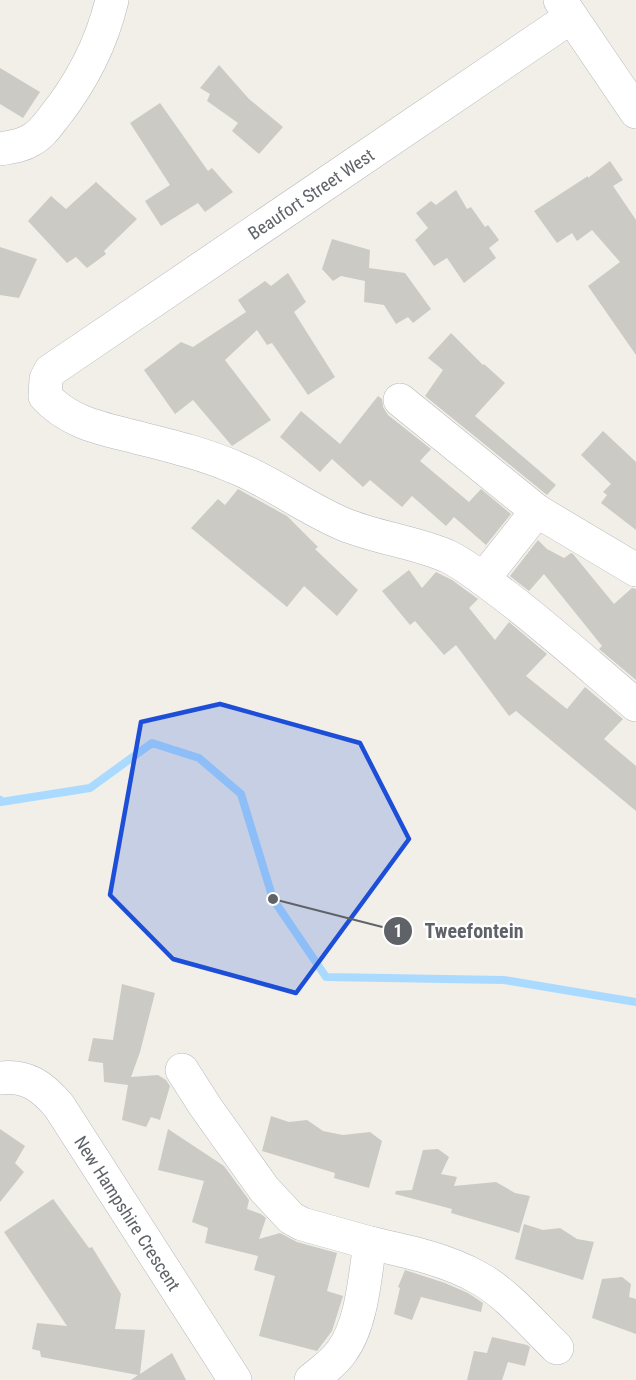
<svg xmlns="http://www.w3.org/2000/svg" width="636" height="1380" font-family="'Roboto Condensed',sans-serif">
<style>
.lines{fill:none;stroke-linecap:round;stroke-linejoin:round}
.stream{stroke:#aadaff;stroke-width:8}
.building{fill:#cccac5}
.minor-casing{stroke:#b5b8bc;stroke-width:34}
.minor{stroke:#fff;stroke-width:33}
.marked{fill:#1d4ed8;fill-opacity:0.2;stroke:#1d4ed8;stroke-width:4.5;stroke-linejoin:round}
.labels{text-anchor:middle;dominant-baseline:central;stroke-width:4.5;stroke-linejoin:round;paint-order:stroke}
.street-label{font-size:18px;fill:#5f6368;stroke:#fff}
.leader{fill:none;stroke:#5f6368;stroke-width:2}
.callout-dot{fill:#5f6368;stroke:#fff;stroke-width:2}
.mark-label{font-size:18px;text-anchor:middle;font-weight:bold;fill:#fff}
.callout-label{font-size:20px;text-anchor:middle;font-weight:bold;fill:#5f6368;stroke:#fff;stroke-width:4.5;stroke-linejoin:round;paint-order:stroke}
</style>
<rect width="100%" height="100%" fill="#f1efe8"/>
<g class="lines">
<path class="stream" d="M 0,800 L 1,802 L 90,788 L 152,743 L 199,758 L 241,794 L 273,899 L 326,977 L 504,980 L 636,1002"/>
</g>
<g class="building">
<path d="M 219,65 L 249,99 L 283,127 L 259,154 L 232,131 L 238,123 L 207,101 L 210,94 L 200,88 Z"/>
<path d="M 0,68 L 40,92 L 23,118 L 0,104 Z"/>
<path d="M 160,103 L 208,171 L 212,168 L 233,192 L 205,212 L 198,203 L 161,226 L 145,201 L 170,185 L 130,123 Z"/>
<path d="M 610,161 L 623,180 L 613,186 L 636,220 L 636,355 L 588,286 L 620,262 L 592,230 L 577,241 L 572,233 L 557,243 L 534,211 L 588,176 L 588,178 Z"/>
<path d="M 96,182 L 137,219 L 104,251 L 106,254 L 87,268 L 76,257 L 67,263 L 28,221 L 51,196 L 66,209 Z"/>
<path d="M 456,190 L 467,209 L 471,207 L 485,227 L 488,225 L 499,240 L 489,248 L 496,258 L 464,283 L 447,258 L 434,266 L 415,240 L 428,228 L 416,213 L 431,201 L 436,205 Z"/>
<path d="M 332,239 L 370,250 L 369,268 L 405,273 L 431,309 L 413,323 L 408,317 L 396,324 L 384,305 L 364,302 L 365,281 L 341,276 L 333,281 L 322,269 Z"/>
<path d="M 0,247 L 37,259 L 19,298 L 0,295 Z"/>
<path d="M 288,273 L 306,302 L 294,312 L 335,377 L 308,395 L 272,343 L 267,345 L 257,330 L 225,360 L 271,420 L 232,446 L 193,400 L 175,414 L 144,370 L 181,342 L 193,347 L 246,312 L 238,300 L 265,281 L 271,286 Z"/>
<path d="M 451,333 L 483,365 L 484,364 L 505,383 L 475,416 L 556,485 L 547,495 L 425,396 L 443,370 L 428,358 Z"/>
<path d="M 378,396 L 382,399 L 383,407 L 388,415 L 431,449 L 420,461 L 469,502 L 481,489 L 511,514 L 486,545 L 454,517 L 446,526 L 412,496 L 402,507 L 370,480 L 363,487 L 332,459 L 320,472 L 280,437 L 301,411 L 340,444 Z"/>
<path d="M 603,431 L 636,462 L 636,530 L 601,503 L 607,495 L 603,492 L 611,484 L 581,455 Z"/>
<path d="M 238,489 L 287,516 L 318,547 L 315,549 L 358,590 L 337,616 L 304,586 L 287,607 L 191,528 L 218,499 L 225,505 Z"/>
<path d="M 538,540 L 547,549 L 564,558 L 571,553 L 573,554 L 614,604 L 632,588 L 636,589 L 636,680 L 599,649 L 602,646 L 544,574 L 529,591 L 510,576 Z"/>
<path d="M 409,570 L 422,588 L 436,572 L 452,580 L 478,599 L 469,608 L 495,640 L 509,622 L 547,654 L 526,676 L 567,709 L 585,687 L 623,719 L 604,739 L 636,766 L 636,811 L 516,711 L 509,716 L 456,645 L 444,655 L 415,621 L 410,625 L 382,591 Z"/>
<path d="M 122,984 L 155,993 L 140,1052 L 131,1077 L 158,1075 L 166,1080 L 170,1086 L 160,1120 L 151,1117 L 146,1127 L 122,1120 L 128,1085 L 104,1082 L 103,1063 L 88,1061 L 93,1038 L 113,1040 Z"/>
<path d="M 271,1116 L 289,1122 L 307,1120 L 323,1131 L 343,1135 L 370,1132 L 382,1141 L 369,1188 L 334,1178 L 335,1173 L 262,1151 Z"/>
<path d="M 0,1129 L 25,1146 L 15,1163 L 24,1172 L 0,1202 Z"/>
<path d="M 168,1129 L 224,1166 L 249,1200 L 247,1209 L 261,1214 L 266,1218 L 259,1239 L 280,1233 L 297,1242 L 337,1253 L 327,1291 L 343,1296 L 332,1331 L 317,1351 L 259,1336 L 275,1276 L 254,1270 L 258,1256 L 205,1243 L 208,1228 L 192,1222 L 204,1181 L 158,1170 Z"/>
<path d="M 438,1149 L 449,1157 L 441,1174 L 457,1177 L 454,1186 L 496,1182 L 515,1193 L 530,1196 L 519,1233 L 451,1213 L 452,1209 L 395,1194 L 396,1191 L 412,1190 L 423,1150 Z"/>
<path d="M 53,1199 L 89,1248 L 92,1247 L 121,1294 L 115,1329 L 145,1330 L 140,1374 L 172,1353 L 186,1380 L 131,1380 L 138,1375 L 41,1357 L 40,1351 L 32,1349 L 37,1323 L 67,1326 L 4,1232 Z"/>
<path d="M 524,1224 L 543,1230 L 560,1228 L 577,1239 L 594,1242 L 583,1280 L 515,1259 Z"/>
<path d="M 405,1270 L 445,1283 L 468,1293 L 483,1303 L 481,1312 L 421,1297 L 412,1320 L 394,1314 L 400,1288 L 398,1287 Z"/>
<path d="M 622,1277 L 631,1284 L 629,1297 L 636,1299 L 636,1334 L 592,1318 L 602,1279 Z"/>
<path d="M 492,1337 L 527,1345 L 530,1347 L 525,1366 L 508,1362 L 502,1380 L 467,1380 L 474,1351 L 487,1353 Z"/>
</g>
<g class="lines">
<g class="minor-casing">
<g id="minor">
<path d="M 560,0 L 636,112"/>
<path d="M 571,17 L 50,371 L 46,379 L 45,396 C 70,424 105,429 139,438 C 171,446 204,454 234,467 C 272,482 305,508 343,524 C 377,538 414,542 447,556 C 468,566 485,581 503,594 C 549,629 592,668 636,705"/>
<path d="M 0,149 C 11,147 22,146 31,140 C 41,135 47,126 54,117 C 81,83 102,42 112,0"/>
<path d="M 400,400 L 537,511 L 483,579"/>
<path d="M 537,511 L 636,570"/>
<path d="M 182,1070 L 205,1106 L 264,1189 L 291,1218 L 302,1224 L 370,1243 C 365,1276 362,1324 342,1351 C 334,1363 322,1371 311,1380"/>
<path id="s1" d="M 0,1078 C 27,1075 42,1086 59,1106 L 235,1380"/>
<path d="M 370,1243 C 405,1251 445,1259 477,1277 C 506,1292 533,1325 557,1348"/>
</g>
</g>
<use href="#minor" class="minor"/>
</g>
<path class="marked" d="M 220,704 L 360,743 L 409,839 L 296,993 L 173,959 L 110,895 L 141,722 Z"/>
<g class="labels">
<g class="street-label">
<text transform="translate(311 194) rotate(-34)">Beaufort Street West</text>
<text stroke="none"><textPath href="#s1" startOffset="196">New Hampshire Crescent</textPath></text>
</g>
</g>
<path class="leader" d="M273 899L398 931"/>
<g class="callout-dot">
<circle cx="273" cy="899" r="6"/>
<circle cx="398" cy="931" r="15"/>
</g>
<g class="mark-label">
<text x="398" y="937">1</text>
</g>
<g class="callout-label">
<text x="474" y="938">Tweefontein</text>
</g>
</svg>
